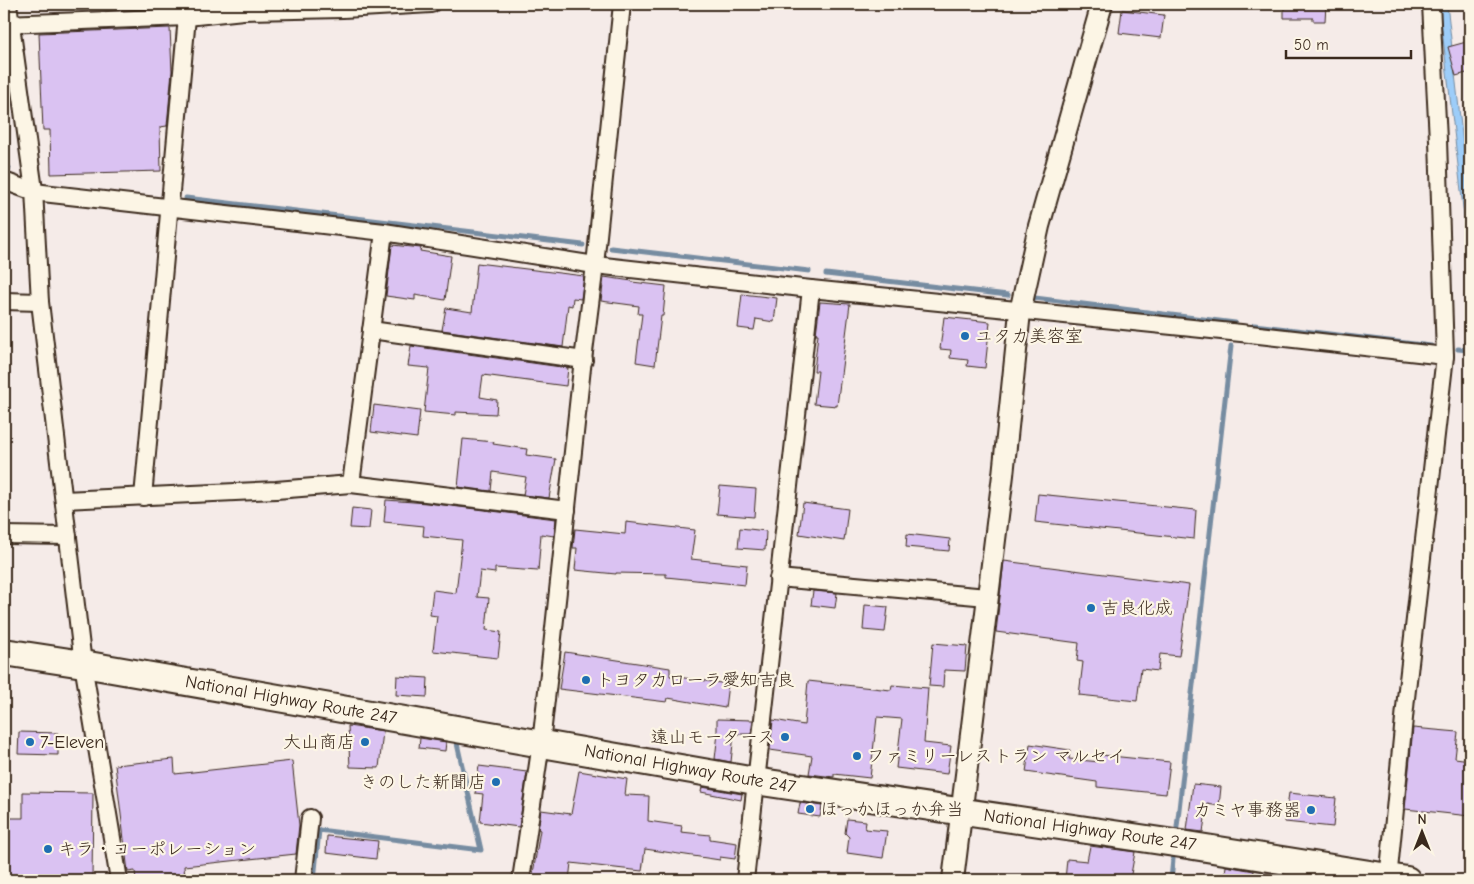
<svg xmlns="http://www.w3.org/2000/svg" width="1474" height="884" font-family="'Comic Neue','Klee One',sans-serif">
<style>
.water{fill:#9dcdf9;stroke:#768ca1}
.lines{fill:none;stroke-linecap:round;stroke-linejoin:round}
.stream{stroke:#768ca1;stroke-width:5}
.building{fill:#dac2f2;stroke:#3b2a1e}
.minor-casing{stroke:#3b2a1e;stroke-width:20}
.tertiary-casing{stroke:#3b2a1e;stroke-width:24}
.trunk-casing{stroke:#3b2a1e;stroke-width:30}
.minor{stroke:#fcf5e5;stroke-width:16}
.tertiary{stroke:#fcf5e5;stroke-width:20}
.trunk{stroke:#fcf5e5;stroke-width:26}
.poi-dot{fill:#1f6fb2;stroke:#fcf5e5;stroke-width:2}
.labels{text-anchor:middle;dominant-baseline:central;stroke-width:4.5;stroke-linejoin:round;paint-order:stroke}
.poi-label{font-size:18px;fill:#3b2a1e;stroke:#fcf5e5;text-anchor:start}
.street-label{font-size:18px;fill:#3b2a1e;stroke:#fcf5e5}
</style>
<rect width="100%" height="100%" fill="#f5ebe8"/>
<filter id="ink" filterUnits="userSpaceOnUse"><feTurbulence type="fractalNoise" baseFrequency=".02" numOctaves="2"/><feDisplacementMap in="SourceGraphic" scale="10" xChannelSelector="R" yChannelSelector="G"/><feConvolveMatrix kernelMatrix="1 2 1 2 8 2 1 2 1" color-interpolation-filters="sRGB"/></filter>
<g filter="url(#ink)">
<path class="water" d="M 1439,4 L 1447,4 L 1470,205 L 1470,267 Z"/>
<g class="lines">
<g class="stream">
<path d="M 8,167 L 9,168"/>
<path d="M 186,198 L 583,245"/>
<path d="M 611,248 L 809,271"/>
<path d="M 826,274 L 1008,295"/>
<path d="M 1035,298 L 1235,323"/>
<path d="M 1254,325 L 1431,346"/>
<path d="M 1458,349 L 1468,350 L 1470,352"/>
<path d="M 1177,827 L 1231,346"/>
<path d="M 314,880 L 319,830 L 481,850 L 456,739"/>
<path d="M 1171,880 L 1173,859"/>
</g>
</g>
<g class="building">
<path d="M 1284,4 L 1326,4 L 1325,21 L 1313,21 L 1313,18 L 1284,18 Z"/>
<path d="M 1122,10 L 1164,15 L 1161,38 L 1119,33 Z"/>
<path d="M 170,28 L 172,71 L 167,126 L 160,127 L 161,171 L 51,174 L 50,130 L 43,130 L 39,33 Z"/>
<path d="M 1470,41 L 1470,72 L 1456,76 L 1448,47 Z"/>
<path d="M 392,245 L 421,248 L 420,251 L 451,256 L 445,300 L 415,295 L 415,300 L 386,296 Z"/>
<path d="M 477,263 L 584,276 L 581,299 L 573,298 L 572,306 L 568,305 L 563,347 L 442,330 L 446,308 L 472,312 Z"/>
<path d="M 604,277 L 632,281 L 632,282 L 666,286 L 663,316 L 661,316 L 655,365 L 636,362 L 642,314 L 638,314 L 639,306 L 601,301 Z"/>
<path d="M 742,294 L 777,298 L 774,322 L 756,319 L 754,330 L 738,328 Z"/>
<path d="M 820,302 L 850,304 L 837,406 L 814,404 L 818,371 L 814,371 L 818,334 L 816,334 Z"/>
<path d="M 944,317 L 990,322 L 985,368 L 967,366 L 968,360 L 950,358 L 951,350 L 940,349 Z"/>
<path d="M 411,346 L 568,368 L 566,386 L 483,375 L 480,397 L 497,400 L 496,414 L 456,412 L 456,415 L 424,412 L 429,368 L 408,366 Z"/>
<path d="M 374,405 L 420,411 L 417,438 L 371,432 Z"/>
<path d="M 463,439 L 494,442 L 493,444 L 527,449 L 526,455 L 556,459 L 549,498 L 523,495 L 526,477 L 493,472 L 491,491 L 458,487 Z"/>
<path d="M 720,486 L 756,489 L 754,517 L 717,514 Z"/>
<path d="M 1038,494 L 1196,510 L 1194,539 L 1035,522 Z"/>
<path d="M 386,500 L 427,503 L 556,519 L 554,536 L 541,534 L 538,571 L 495,568 L 495,573 L 480,571 L 477,597 L 489,598 L 486,630 L 501,632 L 498,658 L 433,651 L 437,616 L 430,615 L 433,590 L 456,593 L 462,540 L 423,536 L 424,526 L 384,522 Z"/>
<path d="M 803,503 L 848,509 L 844,541 L 799,534 Z"/>
<path d="M 352,508 L 371,510 L 369,529 L 350,528 Z"/>
<path d="M 626,522 L 695,530 L 691,559 L 747,565 L 745,585 L 666,577 L 666,574 L 616,573 L 616,574 L 575,570 L 577,548 L 573,548 L 575,529 L 625,534 Z"/>
<path d="M 740,528 L 766,531 L 765,550 L 738,548 Z"/>
<path d="M 907,534 L 950,539 L 949,551 L 906,547 Z"/>
<path d="M 1004,561 L 1189,585 L 1179,656 L 1160,654 L 1158,671 L 1141,669 L 1137,701 L 1079,695 L 1083,662 L 1077,661 L 1079,643 L 996,632 Z"/>
<path d="M 813,591 L 837,593 L 835,608 L 811,605 Z"/>
<path d="M 865,605 L 888,607 L 885,632 L 863,630 Z"/>
<path d="M 933,643 L 967,646 L 965,671 L 944,670 L 943,687 L 929,686 Z"/>
<path d="M 565,652 L 670,668 L 670,676 L 728,684 L 725,708 L 668,698 L 667,702 L 559,689 Z"/>
<path d="M 397,676 L 428,678 L 427,697 L 396,695 Z"/>
<path d="M 808,681 L 891,690 L 892,685 L 928,688 L 924,743 L 951,746 L 947,774 L 896,768 L 902,719 L 877,717 L 870,778 L 834,774 L 834,777 L 809,774 L 812,756 L 770,750 L 773,720 L 804,725 Z"/>
<path d="M 717,719 L 753,720 L 751,734 L 734,734 L 731,762 L 715,759 L 718,733 L 717,733 Z"/>
<path d="M 348,726 L 383,731 L 379,768 L 350,767 Z"/>
<path d="M 1413,728 L 1458,732 L 1455,758 L 1470,760 L 1470,816 L 1405,809 Z"/>
<path d="M 19,732 L 58,733 L 58,755 L 18,754 Z"/>
<path d="M 420,738 L 446,742 L 445,751 L 419,748 Z"/>
<path d="M 1030,744 L 1070,750 L 1069,759 L 1100,762 L 1101,755 L 1170,762 L 1166,794 L 1097,787 L 1097,782 L 1026,772 Z"/>
<path d="M 174,759 L 175,774 L 292,761 L 299,825 L 296,854 L 184,866 L 185,880 L 136,880 L 135,871 L 128,872 L 115,765 Z"/>
<path d="M 479,766 L 527,772 L 519,827 L 480,822 L 483,794 L 475,793 Z"/>
<path d="M 579,771 L 627,779 L 625,795 L 649,796 L 648,821 L 682,826 L 681,832 L 710,835 L 710,839 L 737,843 L 735,859 L 720,857 L 720,860 L 645,849 L 642,871 L 571,863 L 569,880 L 532,880 L 540,830 L 538,829 L 541,810 L 571,814 Z"/>
<path d="M 1193,784 L 1221,787 L 1219,806 L 1207,804 L 1203,832 L 1187,830 Z"/>
<path d="M 702,787 L 742,794 L 741,800 L 701,792 Z"/>
<path d="M 23,792 L 93,793 L 92,880 L 4,880 L 4,818 L 23,818 Z"/>
<path d="M 1289,793 L 1336,798 L 1333,827 L 1285,822 Z"/>
<path d="M 800,803 L 822,806 L 820,817 L 798,814 Z"/>
<path d="M 847,819 L 866,821 L 865,829 L 887,831 L 883,858 L 847,853 L 849,837 L 845,833 Z"/>
<path d="M 327,836 L 378,841 L 376,859 L 326,853 Z"/>
<path d="M 1090,846 L 1135,852 L 1130,880 L 1116,880 L 1084,875 L 1083,880 L 1065,880 L 1067,859 L 1087,861 Z"/>
<path d="M 1226,866 L 1254,871 L 1253,880 L 1224,880 Z"/>
</g>
<g class="lines">
<g class="minor-casing">
<g id="minor">
<path d="M 8,4 L 34,190 L 40,302 L 83,664 L 119,880"/>
<path d="M 1431,4 L 1438,140 L 1445,356"/>
<path d="M 4,24 L 187,17 L 243,11 L 343,9 L 431,4"/>
<path d="M 4,181 L 34,192 L 384,232 L 595,265 L 811,289 L 1241,333 L 1445,356 L 1406,698 L 1388,880"/>
<path d="M 4,301 L 40,302"/>
<path d="M 371,330 L 584,360"/>
<path d="M 351,484 L 384,232"/>
<path d="M 143,497 L 187,17"/>
<path d="M 64,500 L 276,490 L 351,484 L 567,510"/>
<path d="M 4,535 L 68,536"/>
<path d="M 778,578 L 987,597"/>
<path d="M 303,880 L 310,818"/>
<path d="M 521,880 L 541,743 L 551,656 L 582,368 L 595,265 L 622,4"/>
<path d="M 745,880 L 811,289"/>
</g>
</g>
<g class="tertiary-casing">
<path id="tertiary" d="M 953,880 L 1003,475 L 1020,312 L 1039,226 L 1102,4"/>
</g>
<g class="trunk-casing">
<path id="trunk" d="M 4,652 L 83,664 L 755,781 L 1181,844 L 1407,880"/>
</g>
<use href="#minor" class="minor"/>
<use href="#tertiary" class="tertiary"/>
<use href="#trunk" class="trunk"/>
</g>
</g>
<g class="poi-dot">
<circle cx="965" cy="336" r="5"/>
<circle cx="1091" cy="608" r="5"/>
<circle cx="586" cy="680" r="5"/>
<circle cx="785" cy="737" r="5"/>
<circle cx="30" cy="742" r="5"/>
<circle cx="365" cy="742" r="5"/>
<circle cx="857" cy="756" r="5"/>
<circle cx="496" cy="782" r="5"/>
<circle cx="810" cy="809" r="5"/>
<circle cx="1311" cy="810" r="5"/>
<circle cx="48" cy="849" r="5"/>
</g>
<g class="labels">
<g class="poi-label">
<text x="975" y="336">ユタカ美容室</text>
<text x="1101" y="608">吉良化成</text>
<text x="596" y="680">トヨタカローラ愛知吉良</text>
<text x="775" y="737" text-anchor="end">遠山モータース</text>
<text x="40" y="742">7-Eleven</text>
<text x="355" y="742" text-anchor="end">大山商店</text>
<text x="867" y="756">ファミリーレストラン マルセイ</text>
<text x="486" y="782" text-anchor="end">きのした新聞店</text>
<text x="820" y="809">ほっかほっか弁当</text>
<text x="1301" y="810" text-anchor="end">カミヤ事務器</text>
<text x="58" y="849">キラ・コーポレーション</text>
</g>
<g class="street-label">
<text transform="translate(291 700) rotate(10)">National Highway Route 247</text>
<text transform="translate(690 769) rotate(10)">National Highway Route 247</text>
<text transform="translate(1090 830) rotate(8)">National Highway Route 247</text>
</g>
</g>
<rect width="1474" height="884" fill="none" stroke="#fcf5e5" stroke-width="20"/>
<rect x="10" y="10" width="1454" height="864" fill="none" stroke="#3b2a1e" stroke-width="2" filter="url(#ink)"/>
<g transform="translate(1422 832)" stroke="#fcf5e5" stroke-width="4" paint-order="stroke">
<path d="M0-4L9 19L0 12L-9 19Z" fill="#3b2a1e"/>
<text y="-8" font-size="14" font-weight="bold" text-anchor="middle" fill="#3b2a1e">N</text>
</g>
<path d="M1286 50v8h125v-8" fill="none" stroke="#3b2a1e" stroke-width="2.5"/>
<text x="1294" y="50" font-size="15" fill="#3b2a1e" stroke="#fcf5e5" stroke-width="4" paint-order="stroke">50 m</text>
</svg>
